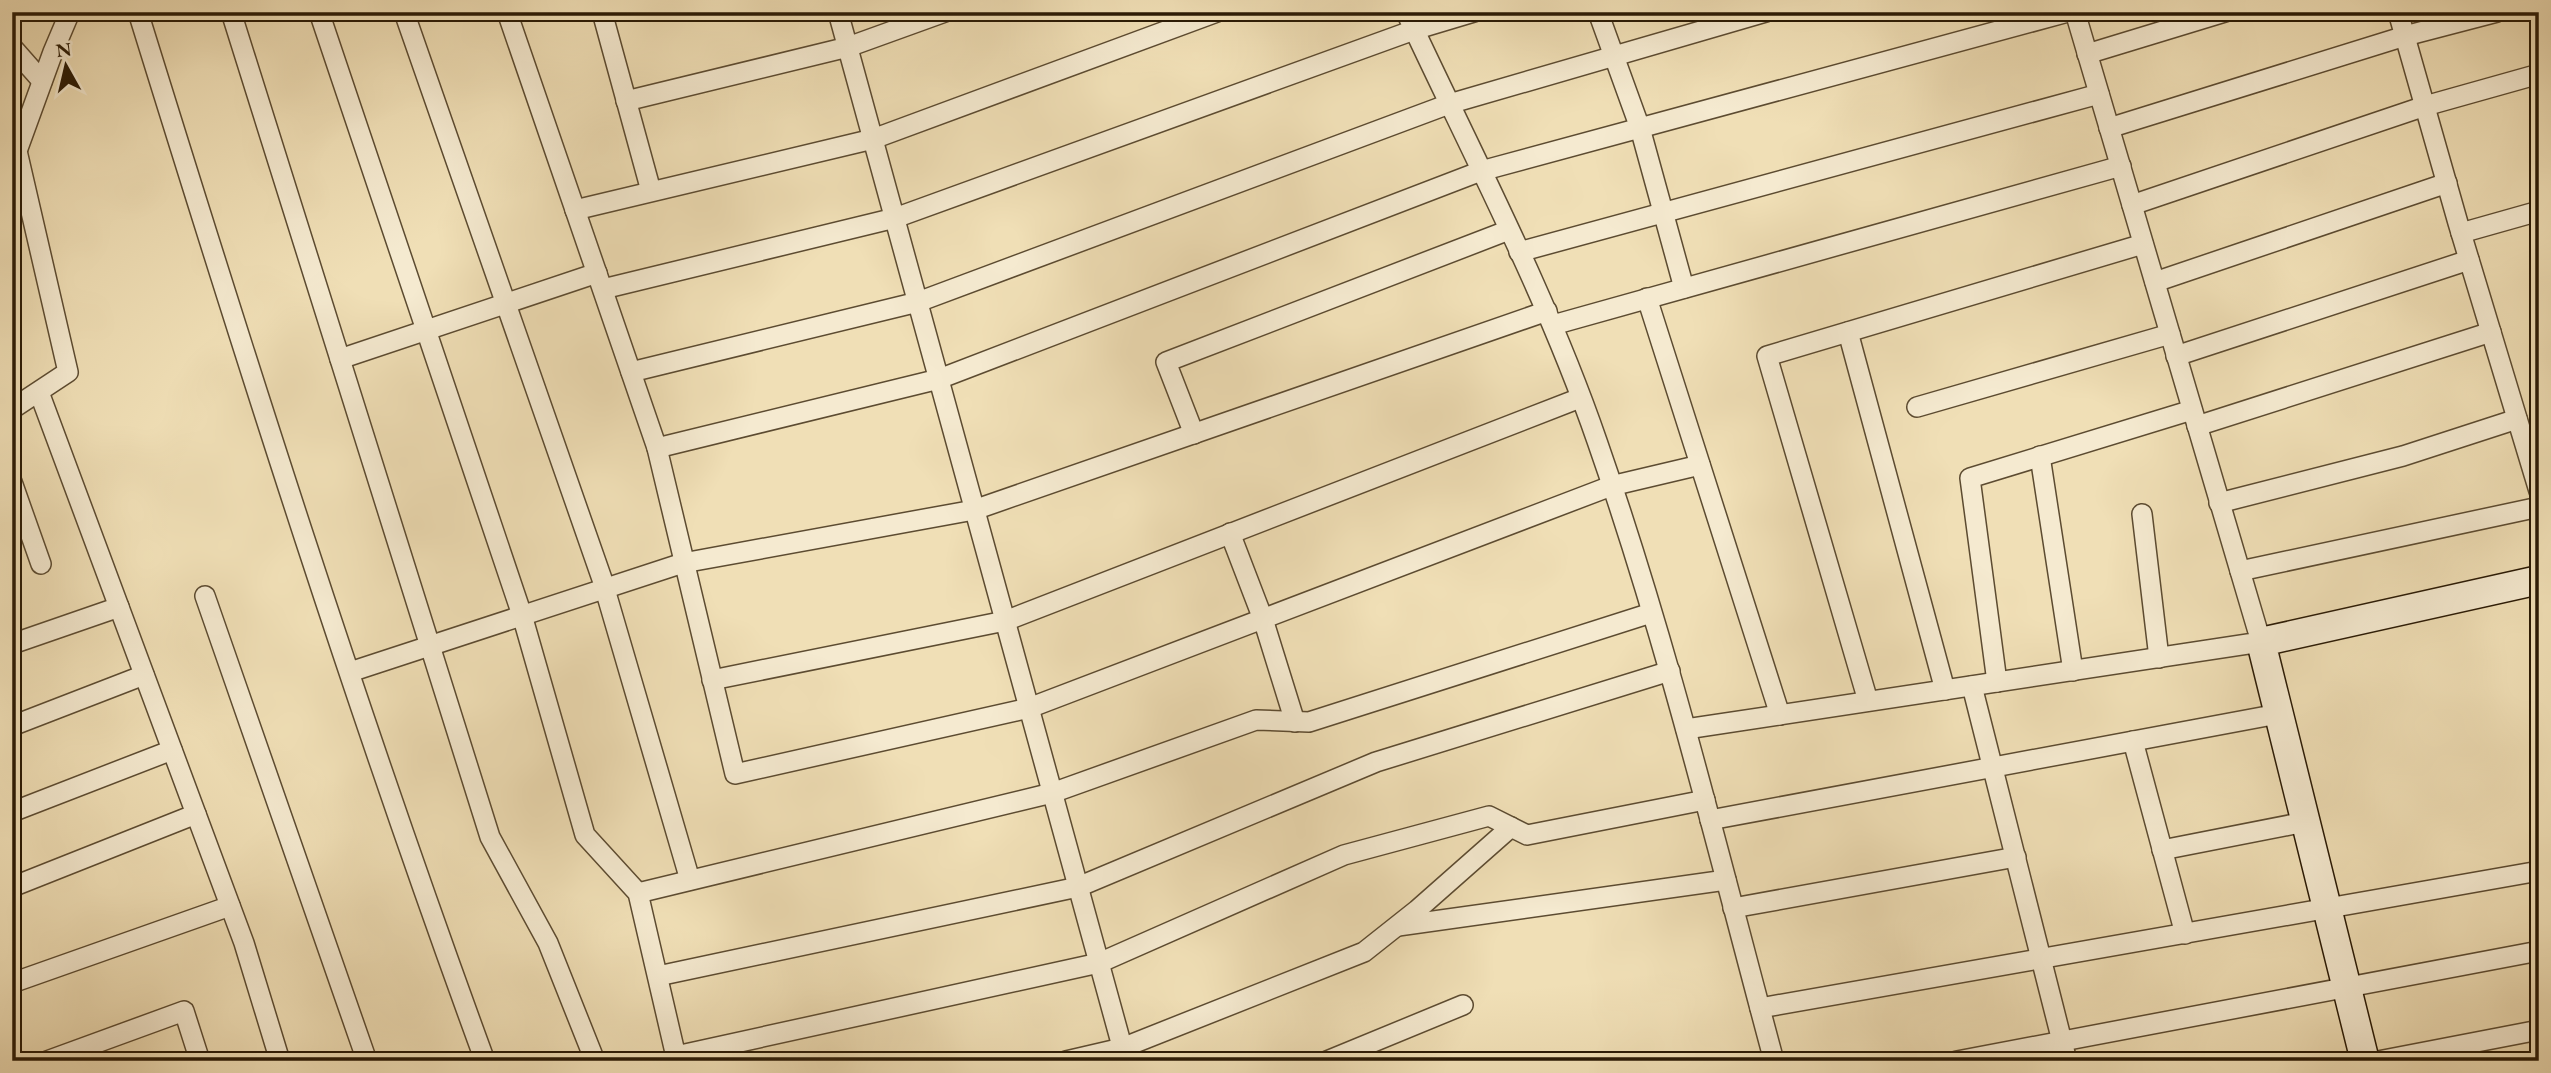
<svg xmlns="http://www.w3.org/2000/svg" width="2551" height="1073" font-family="'EB Garamond',serif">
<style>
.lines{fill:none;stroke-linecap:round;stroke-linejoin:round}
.street-casing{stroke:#5c4b31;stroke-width:22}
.secondary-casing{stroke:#2a1a05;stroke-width:31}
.street{stroke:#f5ead0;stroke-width:19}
.secondary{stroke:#f5ead0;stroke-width:28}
</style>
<rect width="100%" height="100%" fill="#f0dfb6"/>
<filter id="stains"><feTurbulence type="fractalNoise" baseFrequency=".00286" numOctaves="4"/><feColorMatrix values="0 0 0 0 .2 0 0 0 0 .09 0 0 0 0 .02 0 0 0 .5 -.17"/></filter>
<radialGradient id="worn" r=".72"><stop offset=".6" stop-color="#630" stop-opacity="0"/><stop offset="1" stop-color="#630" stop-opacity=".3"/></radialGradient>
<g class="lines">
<g class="street-casing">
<g id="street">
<path d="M 138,12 C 247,364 358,715 485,1061"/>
<path d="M 231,12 L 490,837 L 548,943 L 595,1061"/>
<path d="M 319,12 L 522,615 L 585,835 L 638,893 L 677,1061"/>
<path d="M 404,12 L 602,579 L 690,880"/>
<path d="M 507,12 L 657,448 L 735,774 L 1029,708 L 1611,486 L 1700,465"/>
<path d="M 602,12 L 651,191"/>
<path d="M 838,12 L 1126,1061"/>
<path d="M 1406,12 C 1472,154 1546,293 1597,441 C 1668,644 1718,853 1774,1061"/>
<path d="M 1598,12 L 1640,128 L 1684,288"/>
<path d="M 2398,12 L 2458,223 L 2539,491"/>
<path d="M 12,47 L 42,81"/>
<path d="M 2087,54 L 2225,12"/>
<path d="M 626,101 L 848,47 L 945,12"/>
<path d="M 2109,128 L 2405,36 L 2497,12"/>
<path d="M 13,162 L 53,52 L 70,12"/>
<path d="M 2132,205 L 2425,106 L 2539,74"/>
<path d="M 575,210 L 873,139 L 1217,12"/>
<path d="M 2461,233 L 2539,211"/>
<path d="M 1519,252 L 2099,94"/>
<path d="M 2155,282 L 2447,183"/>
<path d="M 603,289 L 895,218 L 1414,30 L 1474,12"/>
<path d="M 1647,298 L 1780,715"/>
<path d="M 1553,325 L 2121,166"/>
<path d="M 1848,332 L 1945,690"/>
<path d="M 2176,356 L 2469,260"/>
<path d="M 340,359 L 597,273"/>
<path d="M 631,372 L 918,302 L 1449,104 L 1766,12"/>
<path d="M 39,392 L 244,943 L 280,1061"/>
<path d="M 1917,407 L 2170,334"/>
<path d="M 12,409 L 68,372 L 17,151"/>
<path d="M 2197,426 L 2491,332"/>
<path d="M 1194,434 L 1166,362 L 1509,230"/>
<path d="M 657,448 L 939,379 L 1481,171 L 2068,12"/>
<path d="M 2040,456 L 2073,671"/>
<path d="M 12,482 L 41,564"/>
<path d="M 2219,503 L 2403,456 L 2517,419"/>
<path d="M 2142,514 L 2159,658"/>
<path d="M 1230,533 L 1263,619 L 1295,722"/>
<path d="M 2240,571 L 2539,507"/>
<path d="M 205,596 L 367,1061"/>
<path d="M 12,644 L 119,607"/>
<path d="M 350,672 L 683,563 L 974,510 L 1547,311"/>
<path d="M 712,680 L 1005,621 L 1580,398"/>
<path d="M 1997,682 L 1970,478 L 2192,410"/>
<path d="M 1972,686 L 2067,1061"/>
<path d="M 1868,701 L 1767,356 L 2143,244"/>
<path d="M 12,726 L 144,675"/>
<path d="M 1686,729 L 2261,642 L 2075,12"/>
<path d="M 2133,741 L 2185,934"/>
<path d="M 12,812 L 172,750"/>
<path d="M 1710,820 L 2278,714"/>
<path d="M 2162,850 L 2305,822"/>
<path d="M 12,887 L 196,814"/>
<path d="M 638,893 L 1052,793 L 1256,720 L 1309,722 L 1651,613"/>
<path d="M 1733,908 L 2016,857"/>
<path d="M 1398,926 L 1726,880"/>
<path d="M 658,976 L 1078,887 L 1376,762 L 1670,671"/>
<path d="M 12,983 L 230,906"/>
<path d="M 1760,1008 L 2539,871"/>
<path d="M 676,1056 L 1099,963 L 1344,855 L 1489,816 L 1527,835 L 1705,800"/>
<path d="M 47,1061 L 184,1011 L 200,1061"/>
<path d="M 1066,1061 L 1122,1048 L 1364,952 L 1417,910 L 1511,827"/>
<path d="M 1327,1061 L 1463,1005"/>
<path d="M 1957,1061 L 2539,951"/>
<path d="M 2378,1061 L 2539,1030"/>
</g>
</g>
<g class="secondary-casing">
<path id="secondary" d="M 2365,1061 L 2261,642 L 2539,580"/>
</g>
<use href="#street" class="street"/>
<use href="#secondary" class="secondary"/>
</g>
<rect width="2551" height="1073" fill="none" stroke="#f0dfb6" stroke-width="42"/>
<rect x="14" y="14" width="2523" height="1045" fill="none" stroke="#2a1a05" stroke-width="3.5"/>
<rect x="21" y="21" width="2509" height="1031" fill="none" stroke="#2a1a05" stroke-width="2"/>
<g transform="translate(66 66) rotate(352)" stroke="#f5ead0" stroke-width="5" paint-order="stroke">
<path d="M0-5L12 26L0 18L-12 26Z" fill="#2a1a05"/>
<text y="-10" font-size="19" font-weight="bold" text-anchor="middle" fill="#2a1a05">N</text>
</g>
<rect width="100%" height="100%" filter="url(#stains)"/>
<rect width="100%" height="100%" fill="url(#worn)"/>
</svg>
